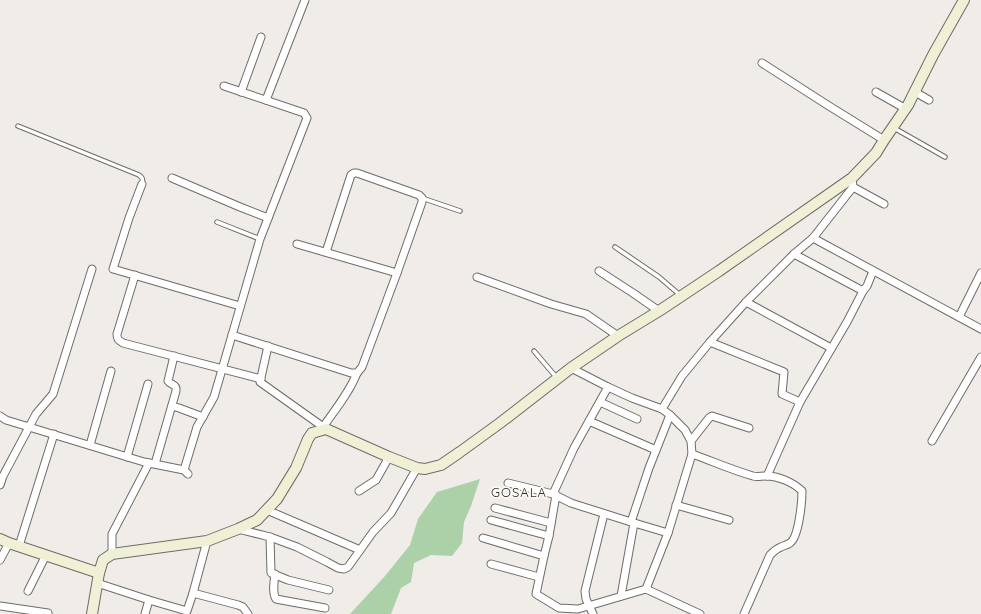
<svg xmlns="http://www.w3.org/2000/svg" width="981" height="614" font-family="Quicksand,sans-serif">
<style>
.water{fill:#acd1a8}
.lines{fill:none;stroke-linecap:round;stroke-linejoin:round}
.lane-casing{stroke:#6f6c68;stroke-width:5.5}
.street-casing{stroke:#6f6c68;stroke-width:9}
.secondary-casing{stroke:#6f6c68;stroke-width:12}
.lane{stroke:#fff;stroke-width:3.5}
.street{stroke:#fff;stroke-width:7}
.secondary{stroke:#f0f0d6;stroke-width:10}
.labels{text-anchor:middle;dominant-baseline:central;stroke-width:3.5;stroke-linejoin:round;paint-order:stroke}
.quarter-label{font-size:13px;letter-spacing:1px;fill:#322f2b;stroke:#fdfaf5}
</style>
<rect width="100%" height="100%" fill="#f0ece7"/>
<path class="water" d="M 480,479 L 471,506 L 464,522 L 462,543 L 452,556 L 431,555 L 414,563 L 411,582 L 401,588 L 391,614 L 350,614 L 385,576 L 410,545 L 418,519 L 437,492 Z"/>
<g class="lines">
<g class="lane-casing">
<g id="lane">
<path d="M 18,126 L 139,175 C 143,178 143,179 142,184"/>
<path d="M 894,128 L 945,157"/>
<path d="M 422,198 L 460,211"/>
<path d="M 217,222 L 260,239"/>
<path d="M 615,247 L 659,277 L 680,295"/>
<path d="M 534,351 L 557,378"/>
</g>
</g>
<g class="street-casing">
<g id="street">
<path d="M 762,63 L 829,106 L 884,140"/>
<path d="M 241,92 L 261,37"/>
<path d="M 876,92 L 906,109"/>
<path d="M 915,92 L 929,100"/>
<path d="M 266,100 L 305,0"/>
<path d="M 172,178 L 240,207 L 268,218"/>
<path d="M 142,184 L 129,218 L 113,269 L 240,306"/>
<path d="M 853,187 L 884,204"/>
<path d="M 813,238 L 981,329"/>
<path d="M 297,244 L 397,273"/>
<path d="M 794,254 L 863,291"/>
<path d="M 599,271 L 633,293 L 659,311"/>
<path d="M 135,275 L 117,334 C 117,339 118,340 123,343 L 261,379"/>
<path d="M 477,277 L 551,304 L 586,314 L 618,336"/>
<path d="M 746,302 L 831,348"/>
<path d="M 959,317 L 981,273"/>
<path d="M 232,335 L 351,373 L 357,373 L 362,367 L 397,273 L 422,202 L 422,198 L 419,195 L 357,173 L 354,173 L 351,175 L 326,252"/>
<path d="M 710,342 L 784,372 L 782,394 L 800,402"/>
<path d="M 268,346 L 260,382 L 326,429"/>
<path d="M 571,368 L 608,387 L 632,398 L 662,409 L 670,415 L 685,430 L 691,441 L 692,454 L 668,533 L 646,589 L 700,614"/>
<path d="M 600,402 L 637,419"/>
<path d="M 172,406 L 179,408 L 203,417"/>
<path d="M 662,409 L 682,376 L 710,342 L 746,302 L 794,254 L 813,238 L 853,187 L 852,178"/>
<path d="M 0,416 L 6,420 L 144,462 L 184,470 L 188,474"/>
<path d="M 589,421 L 656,450"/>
<path d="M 323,427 C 335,410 349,393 357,373"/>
<path d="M 691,441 L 709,418 L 712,416 L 749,428"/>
<path d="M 932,441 L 981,357"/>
<path d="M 90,445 L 111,371"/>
<path d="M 692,454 C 712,461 732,470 753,476 C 757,477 761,476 766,476 C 778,476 793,482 802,491 C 802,501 799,537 790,543 C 787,545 783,546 781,547 C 776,549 774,551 770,555 L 744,614"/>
<path d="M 127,457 L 148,384"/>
<path d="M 155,464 L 176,391 C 177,383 171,386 168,381 L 174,356"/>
<path d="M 184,470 L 197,427 L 214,397 L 260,239 L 307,118 L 304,113 L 224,86"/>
<path d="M 767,476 L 800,402 L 847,322 L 863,291 L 867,286 L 873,271"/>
<path d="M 508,483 L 553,494 L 571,503 L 631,522 L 668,533"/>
<path d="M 0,485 L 3,476 L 36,414 L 53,394 L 92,269"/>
<path d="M 359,491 L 376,480 L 389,457"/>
<path d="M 553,494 L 574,448 L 608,387"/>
<path d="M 556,495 L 549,536 L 544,556 L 536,594 L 559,608 L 578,609 L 646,589"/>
<path d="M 676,505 L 729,520"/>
<path d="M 495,508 L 551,523"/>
<path d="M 267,510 L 360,550"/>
<path d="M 491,520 L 549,536"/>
<path d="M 631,522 L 649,468 L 670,415"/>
<path d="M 238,529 L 270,537 L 297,547 L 327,562 L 338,568 L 344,569 L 348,567 L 373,532 L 391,513 L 417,468"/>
<path d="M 270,537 L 271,573 L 288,580 L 329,590"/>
<path d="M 483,538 L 544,556"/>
<path d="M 19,546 L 54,434"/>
<path d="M 112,554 L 112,534 L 149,463"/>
<path d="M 0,560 L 9,543"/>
<path d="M 491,564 L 539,577"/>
<path d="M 275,574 C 274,582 272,593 276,599 L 325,608"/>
<path d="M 97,583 L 149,600 L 187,611 L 193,593 L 207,541"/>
<path d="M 28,591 L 46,555"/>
<path d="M 193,593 L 238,605 L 243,607 L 248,614"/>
<path d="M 621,596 L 634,523"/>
<path d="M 0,606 L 48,613"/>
<path d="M 145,614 L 149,600"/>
<path d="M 593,614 L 586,599 L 585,591 L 604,514"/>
</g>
</g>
<g class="secondary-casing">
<g id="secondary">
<path d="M 0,539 L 9,543 L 99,573"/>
<path d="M 92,614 L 99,573 L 103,560 L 112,554 L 207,541 L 238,529 L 257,520 L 277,499 L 296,468 L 308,439 L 312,433 L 326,429 L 389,457 L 417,468 L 425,469 L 441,465 L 460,452 L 500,423 L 571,368 L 618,336 L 659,311 L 719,271 L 852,178 L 876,153 L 884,140 L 908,105 L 933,55 L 964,0"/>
</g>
</g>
<use href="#lane" class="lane"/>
<use href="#street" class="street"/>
<use href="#secondary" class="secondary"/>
</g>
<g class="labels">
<g class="quarter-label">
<text x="519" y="492">GOSALA</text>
</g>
</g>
</svg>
